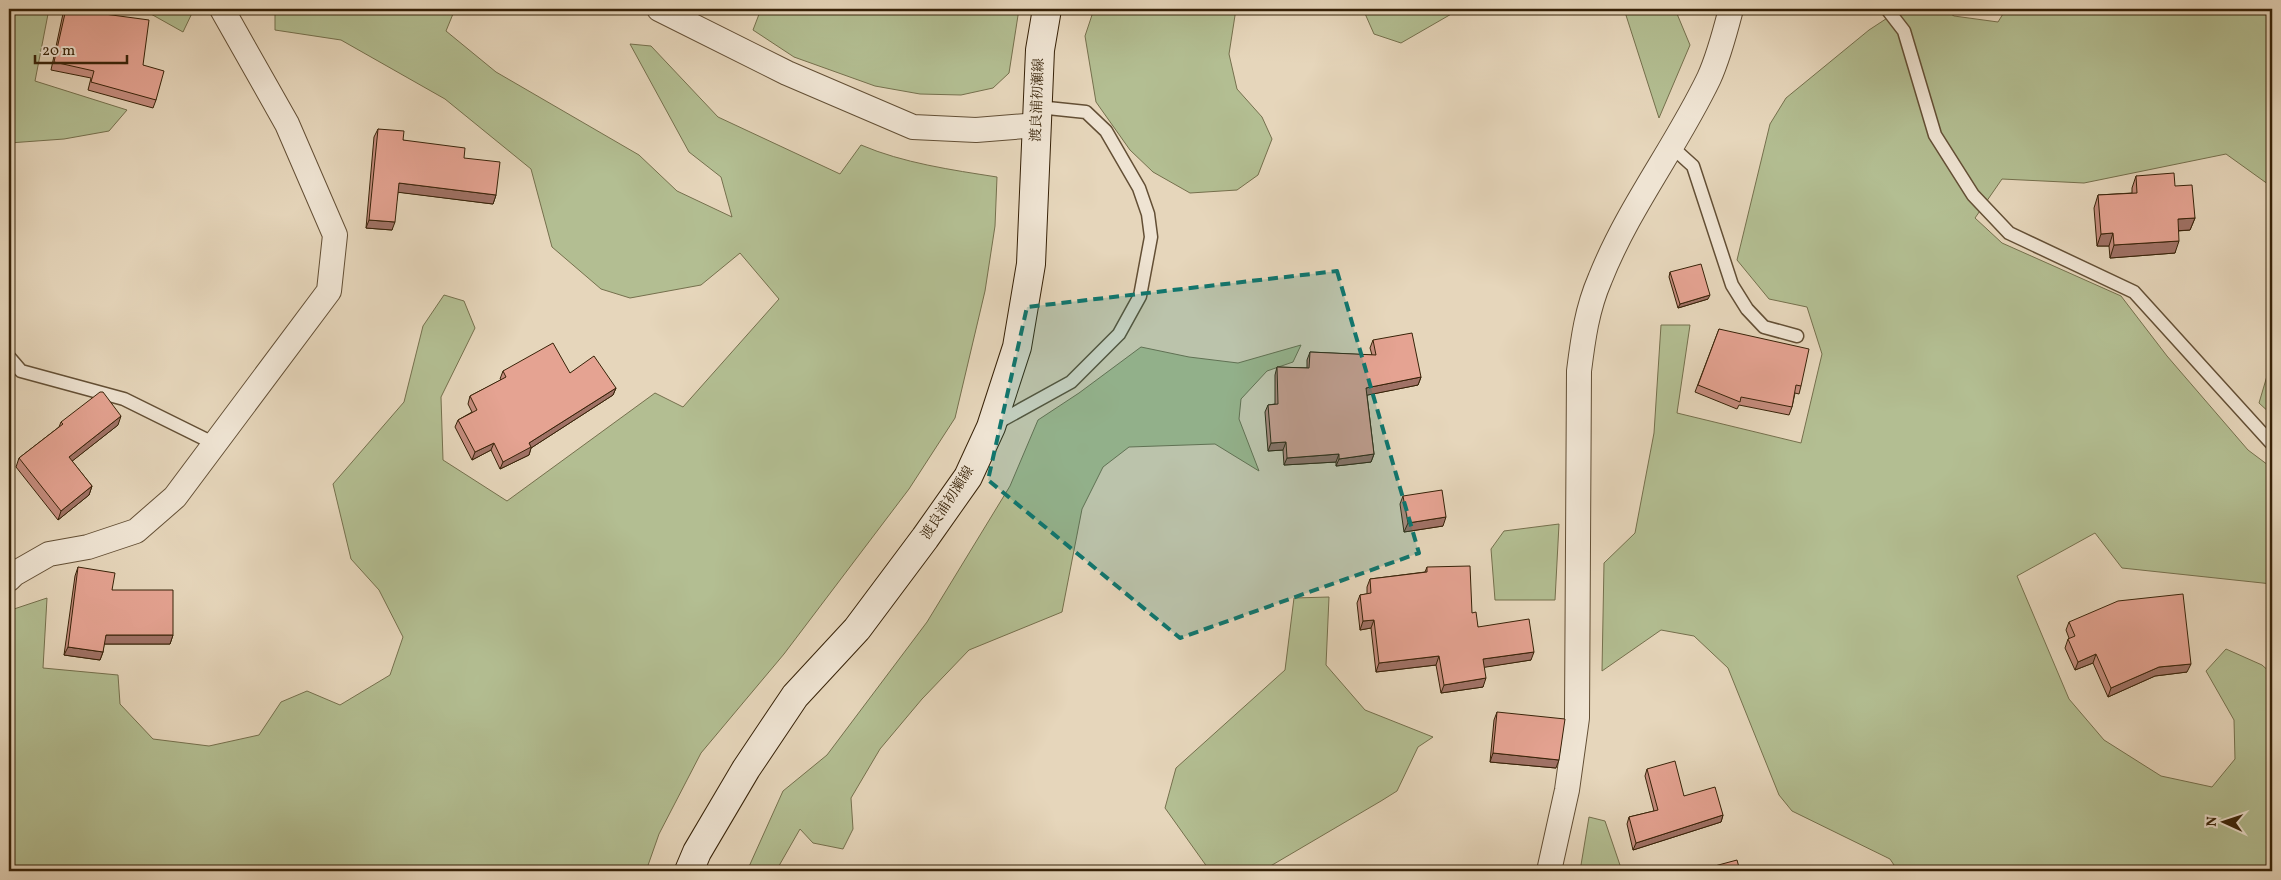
<svg xmlns="http://www.w3.org/2000/svg" width="2281" height="880" font-family="Vollkorn,'Noto Serif JP',serif">
<style>
.green{fill:#b3be92;stroke:#75704d}
.lines{fill:none;stroke-linecap:round;stroke-linejoin:round}
.service-casing{stroke:#634f35;stroke-width:15}
.minor-casing{stroke:#634f35;stroke-width:26}
.secondary-casing{stroke:#372208;stroke-width:30}
.service{stroke:#efe4d3;stroke-width:12}
.minor{stroke:#efe4d3;stroke-width:24}
.secondary{stroke:#efe4d3;stroke-width:28}
.wall{fill:#c58c7e;stroke:#372208}
.shaded-wall{fill:#a07266;stroke:#372208}
.building{fill:#e5a392;stroke:#372208}
.marked{fill:#0f766e;fill-opacity:0.2;stroke:#0f766e;stroke-width:4;stroke-dasharray:10 6;stroke-linejoin:round}
.labels{text-anchor:middle;dominant-baseline:central;stroke-width:4;stroke-linejoin:round;paint-order:stroke}
.street-label{font-size:14px;fill:#372208;stroke:#efe4d3}
</style>
<rect width="100%" height="100%" fill="#e6d6bb"/>
<filter id="stains"><feTurbulence type="fractalNoise" baseFrequency=".004" numOctaves="4"/><feColorMatrix values="0 0 0 0 .2 0 0 0 0 .09 0 0 0 0 .02 0 0 0 .5 -.17"/></filter>
<radialGradient id="worn" r=".72"><stop offset=".6" stop-color="#630" stop-opacity="0"/><stop offset="1" stop-color="#630" stop-opacity=".3"/></radialGradient>
<g class="green">
<path d="M 9,9 L 49,9 L 35,81 L 127,110 L 109,131 L 64,139 L 9,143 Z"/>
<path d="M 142,9 L 194,9 L 183,32 Z"/>
<path d="M 275,9 L 455,9 L 446,31 L 496,72 L 639,155 L 677,191 L 732,217 L 721,177 L 689,152 L 630,44 L 651,46 L 718,117 L 840,174 L 861,145 C 903,163 952,170 997,177 L 995,226 L 985,291 L 955,418 L 909,489 L 784,654 L 701,753 L 659,834 L 646,871 L 9,871 L 9,615 L 14,609 L 47,598 L 43,668 L 118,675 L 120,704 L 153,739 L 209,746 L 259,735 L 281,702 L 307,691 L 340,705 L 390,675 L 403,637 L 379,590 L 351,559 L 333,484 L 404,402 L 423,326 L 444,295 L 464,301 L 475,328 L 441,397 L 443,460 L 507,501 L 655,393 L 683,407 L 779,299 L 740,253 L 701,285 L 630,298 L 601,289 L 552,247 L 531,169 L 445,99 L 341,40 L 275,30 Z"/>
<path d="M 761,9 L 1019,9 L 1009,73 L 993,88 L 961,95 L 920,94 L 875,86 L 794,57 L 753,30 Z"/>
<path d="M 1094,9 L 1236,9 L 1229,54 L 1237,89 L 1262,117 L 1272,139 L 1258,175 L 1237,190 L 1190,193 L 1153,172 L 1130,150 L 1096,102 L 1085,36 Z"/>
<path d="M 1363,9 L 1460,9 L 1401,43 L 1374,34 Z"/>
<path d="M 1624,9 L 1675,9 L 1690,45 L 1659,118 Z"/>
<path d="M 1901,9 L 1943,9 L 1954,16 L 1998,22 L 2006,9 L 2272,9 L 2272,187 L 2226,154 L 2084,183 L 2002,179 L 1975,218 L 2002,243 L 2121,296 L 2167,356 L 2248,450 L 2272,468 L 2272,584 L 2122,568 L 2095,533 L 2017,576 L 2069,699 L 2104,740 L 2161,776 L 2212,787 L 2235,759 L 2234,720 L 2206,671 L 2226,649 L 2262,665 L 2272,674 L 2272,871 L 1898,871 L 1890,859 L 1792,811 L 1779,795 L 1728,668 L 1694,636 L 1661,630 L 1602,671 L 1604,563 L 1635,533 L 1654,433 L 1661,325 L 1690,325 L 1677,413 L 1801,443 L 1822,354 L 1807,307 L 1769,299 L 1737,260 L 1770,124 L 1786,98 L 1869,30 Z"/>
<path d="M 1301,345 L 1293,362 L 1267,371 L 1241,399 L 1239,419 L 1259,471 L 1215,444 L 1129,447 L 1103,467 L 1082,509 L 1062,612 L 969,650 L 922,699 L 880,749 L 851,798 L 853,829 L 843,849 L 813,843 L 800,829 L 776,871 L 747,871 L 783,791 L 827,755 L 927,622 L 1010,486 L 1038,420 L 1079,393 L 1141,347 L 1189,357 L 1238,363 Z"/>
<path d="M 2272,359 L 2272,415 L 2259,403 Z"/>
<path d="M 1559,524 L 1555,600 L 1495,600 L 1491,549 L 1504,531 Z"/>
<path d="M 1329,597 L 1326,665 L 1365,710 L 1433,737 L 1418,747 L 1397,791 L 1381,801 L 1262,871 L 1210,871 L 1165,808 L 1176,768 L 1285,670 L 1294,598 Z"/>
<path d="M 1589,817 L 1605,821 L 1622,871 L 1580,871 Z"/>
</g>
<g class="lines">
<g class="service-casing">
<g id="service">
<path d="M 1887,9 L 1904,31 L 1935,135 L 1973,195 L 2009,233 L 2134,292 L 2272,444"/>
<path d="M 1672,147 L 1693,166 L 1732,285 L 1747,309 L 1764,327 L 1797,336"/>
<path d="M 9,357 L 21,371 L 124,399 L 215,444"/>
<path d="M 995,424 L 1071,382 L 1119,334 L 1140,296 L 1151,237 L 1148,214 L 1139,188 L 1106,131 L 1086,112 L 1038,107"/>
</g>
</g>
<g class="minor-casing">
<g id="minor">
<path d="M 659,9 L 787,73 L 913,127 L 976,130 L 1038,125"/>
<path d="M 9,579 L 14,574 L 49,554 L 88,547 L 136,531 L 175,497 L 329,291 L 335,235 L 287,124 L 222,9"/>
<path d="M 1549,871 L 1567,790 L 1577,718 L 1579,371 C 1583,339 1587,309 1600,279 C 1628,208 1676,147 1709,78 C 1719,56 1725,32 1731,9"/>
</g>
</g>
<g class="secondary-casing">
<path id="secondary" d="M 689,871 L 697,852 L 746,769 L 795,696 L 857,629 L 925,538 L 968,477 L 991,427 L 1017,347 L 1031,264 L 1040,50 L 1047,9"/>
</g>
<use href="#service" class="service"/>
<use href="#minor" class="minor"/>
<use href="#secondary" class="secondary"/>
</g>
<g class="wall">
<path d="M 64,9 L 98,9 L 97,13 L 143,65 L 156,100 L 153,108 L 88,90 L 91,78 L 51,70 Z"/>
<path d="M 378,129 L 403,140 L 464,158 L 496,195 L 493,204 L 398,192 L 392,230 L 366,228 L 374,137 Z"/>
<path d="M 2136,176 L 2175,186 L 2195,218 L 2190,230 L 2178,231 L 2175,253 L 2110,258 L 2109,246 L 2097,246 L 2094,208 L 2098,195 L 2132,193 L 2132,188 Z"/>
<path d="M 1670,272 L 1708,299 L 1678,308 L 1669,277 Z"/>
<path d="M 1719,329 L 1801,386 L 1799,394 L 1795,393 L 1792,407 L 1789,415 L 1739,405 L 1737,409 L 1695,392 Z"/>
<path d="M 1373,340 L 1421,377 L 1418,385 L 1367,395 L 1374,454 L 1371,462 L 1336,466 L 1336,462 L 1284,465 L 1283,450 L 1268,451 L 1265,412 L 1268,405 L 1275,404 L 1275,375 L 1277,367 L 1307,368 L 1307,360 L 1310,352 L 1372,355 L 1370,348 Z"/>
<path d="M 503,371 L 570,373 L 616,388 L 613,395 L 531,448 L 529,455 L 500,469 L 491,450 L 472,460 L 455,427 L 458,420 L 472,412 L 468,404 L 470,396 L 501,380 L 500,379 Z"/>
<path d="M 61,422 L 118,425 L 72,461 L 92,486 L 89,495 L 58,520 L 16,467 L 19,458 L 59,427 Z"/>
<path d="M 1403,496 L 1443,526 L 1404,532 L 1400,504 Z"/>
<path d="M 78,567 L 112,590 L 173,635 L 170,644 L 104,644 L 103,652 L 100,660 L 64,655 L 75,576 Z"/>
<path d="M 1427,567 L 1472,613 L 1478,627 L 1531,660 L 1484,667 L 1483,687 L 1441,693 L 1436,665 L 1376,672 L 1371,628 L 1360,630 L 1357,603 L 1360,595 L 1367,594 L 1367,587 L 1370,579 L 1425,572 Z"/>
<path d="M 2069,622 L 2187,672 L 2155,676 L 2108,697 L 2093,663 L 2075,670 L 2065,648 L 2068,639 L 2069,638 L 2066,630 Z"/>
<path d="M 1497,712 L 1556,768 L 1490,762 L 1494,720 Z"/>
<path d="M 1647,769 L 1684,796 L 1723,815 L 1721,822 L 1633,850 L 1627,824 L 1629,817 L 1654,811 L 1645,776 Z"/>
</g>
<g class="shaded-wall">
<path d="M 399,183 L 496,195 L 493,204 L 396,192 Z"/>
<path d="M 2195,218 L 2190,230 L 2173,231 L 2178,219 Z"/>
<path d="M 369,220 L 395,222 L 392,230 L 366,228 Z"/>
<path d="M 2113,233 L 2109,246 L 2097,246 L 2101,234 Z"/>
<path d="M 2179,241 L 2175,253 L 2110,258 L 2114,245 Z"/>
<path d="M 1710,295 L 1708,299 L 1678,308 L 1680,304 Z"/>
<path d="M 1421,377 L 1418,385 L 1363,396 L 1366,388 Z"/>
<path d="M 616,388 L 613,395 L 531,448 L 529,455 L 500,469 L 503,462 L 529,443 Z"/>
<path d="M 121,416 L 118,425 L 66,466 L 69,457 Z"/>
<path d="M 1286,442 L 1283,450 L 1268,451 L 1271,443 Z"/>
<path d="M 494,443 L 491,450 L 472,460 L 475,452 Z"/>
<path d="M 1339,454 L 1336,462 L 1284,465 L 1287,458 Z"/>
<path d="M 1374,454 L 1371,462 L 1336,466 L 1339,459 Z"/>
<path d="M 92,486 L 89,495 L 58,520 L 61,511 Z"/>
<path d="M 1446,517 L 1443,526 L 1404,532 L 1408,523 Z"/>
<path d="M 1374,620 L 1371,628 L 1360,630 L 1363,621 Z"/>
<path d="M 106,635 L 173,635 L 170,644 L 102,644 Z"/>
<path d="M 68,647 L 103,652 L 100,660 L 64,655 Z"/>
<path d="M 1534,652 L 1531,660 L 1480,668 L 1483,659 Z"/>
<path d="M 2096,654 L 2093,663 L 2075,670 L 2078,662 Z"/>
<path d="M 1439,656 L 1436,665 L 1376,672 L 1379,663 Z"/>
<path d="M 2191,664 L 2187,672 L 2155,676 L 2108,697 L 2111,688 L 2159,667 Z"/>
<path d="M 1486,678 L 1483,687 L 1441,693 L 1444,685 Z"/>
<path d="M 1493,753 L 1559,760 L 1556,768 L 1490,762 Z"/>
<path d="M 1723,815 L 1721,822 L 1633,850 L 1636,843 Z"/>
</g>
<g class="building">
<path d="M 66,9 L 98,9 L 97,13 L 149,20 L 143,65 L 164,71 L 156,100 L 91,82 L 94,71 L 54,62 Z"/>
<path d="M 378,129 L 404,131 L 403,140 L 465,148 L 464,158 L 500,162 L 496,195 L 399,183 L 395,222 L 369,220 Z"/>
<path d="M 2174,173 L 2175,186 L 2192,185 L 2195,218 L 2178,219 L 2179,241 L 2114,245 L 2113,233 L 2101,234 L 2098,195 L 2137,193 L 2136,176 Z"/>
<path d="M 1701,264 L 1710,295 L 1680,304 L 1670,272 Z"/>
<path d="M 1719,329 L 1809,349 L 1801,386 L 1796,385 L 1792,407 L 1741,397 L 1740,402 L 1698,385 Z"/>
<path d="M 1412,333 L 1421,377 L 1366,388 L 1374,454 L 1339,459 L 1339,454 L 1287,458 L 1286,442 L 1271,443 L 1268,405 L 1278,404 L 1277,367 L 1309,368 L 1310,352 L 1376,355 L 1373,340 Z"/>
<path d="M 553,343 L 570,373 L 594,356 L 616,388 L 529,443 L 531,447 L 503,462 L 494,443 L 475,452 L 458,420 L 477,410 L 470,396 L 506,377 L 503,371 Z"/>
<path d="M 100,392 L 103,392 L 121,416 L 69,457 L 92,486 L 61,511 L 19,458 L 63,424 L 61,422 Z"/>
<path d="M 1442,490 L 1446,517 L 1408,523 L 1403,496 Z"/>
<path d="M 1470,566 L 1472,613 L 1476,612 L 1478,627 L 1529,619 L 1534,652 L 1483,659 L 1486,678 L 1444,685 L 1439,656 L 1379,663 L 1374,620 L 1363,621 L 1360,595 L 1371,593 L 1370,579 L 1427,572 L 1427,567 Z"/>
<path d="M 78,567 L 115,573 L 112,590 L 173,590 L 173,635 L 106,635 L 103,652 L 68,647 Z"/>
<path d="M 2183,594 L 2191,664 L 2159,667 L 2111,688 L 2096,654 L 2078,662 L 2068,639 L 2075,636 L 2069,622 L 2118,601 Z"/>
<path d="M 1497,712 L 1565,719 L 1559,760 L 1493,753 Z"/>
<path d="M 1675,761 L 1684,796 L 1715,787 L 1723,815 L 1636,843 L 1629,817 L 1658,810 L 1647,769 Z"/>
<path d="M 1737,860 L 1740,871 L 1696,871 Z"/>
</g>
<path class="marked" d="M 1337,271 L 1419,553 L 1180,638 L 988,480 L 1027,307 Z"/>
<g class="labels">
<g class="street-label">
<text transform="translate(1038 100) rotate(-88)">渡良浦初瀬線</text>
<text transform="translate(948 503) rotate(-57)">渡良浦初瀬線</text>
</g>
</g>
<rect width="2281" height="880" fill="none" stroke="#e6d6bb" stroke-width="30"/>
<rect x="10" y="10" width="2261" height="860" fill="none" stroke="#372208" stroke-width="2.5"/>
<rect x="15" y="15" width="2251" height="850" fill="none" stroke="#372208"/>
<g transform="translate(2224 822) rotate(273)" stroke="#efe4d3" stroke-width="4" paint-order="stroke">
<path d="M0-4L9 19L0 12L-9 19Z" fill="#372208"/>
<text y="-8" font-size="14" font-weight="bold" text-anchor="middle" fill="#372208">N</text>
</g>
<path d="M35 55v8h92v-8" fill="none" stroke="#372208" stroke-width="2.5"/>
<text x="42" y="55" font-size="15" fill="#372208" stroke="#efe4d3" stroke-width="4" paint-order="stroke">20 m</text>
<rect width="100%" height="100%" filter="url(#stains)"/>
<rect width="100%" height="100%" fill="url(#worn)"/>
</svg>
